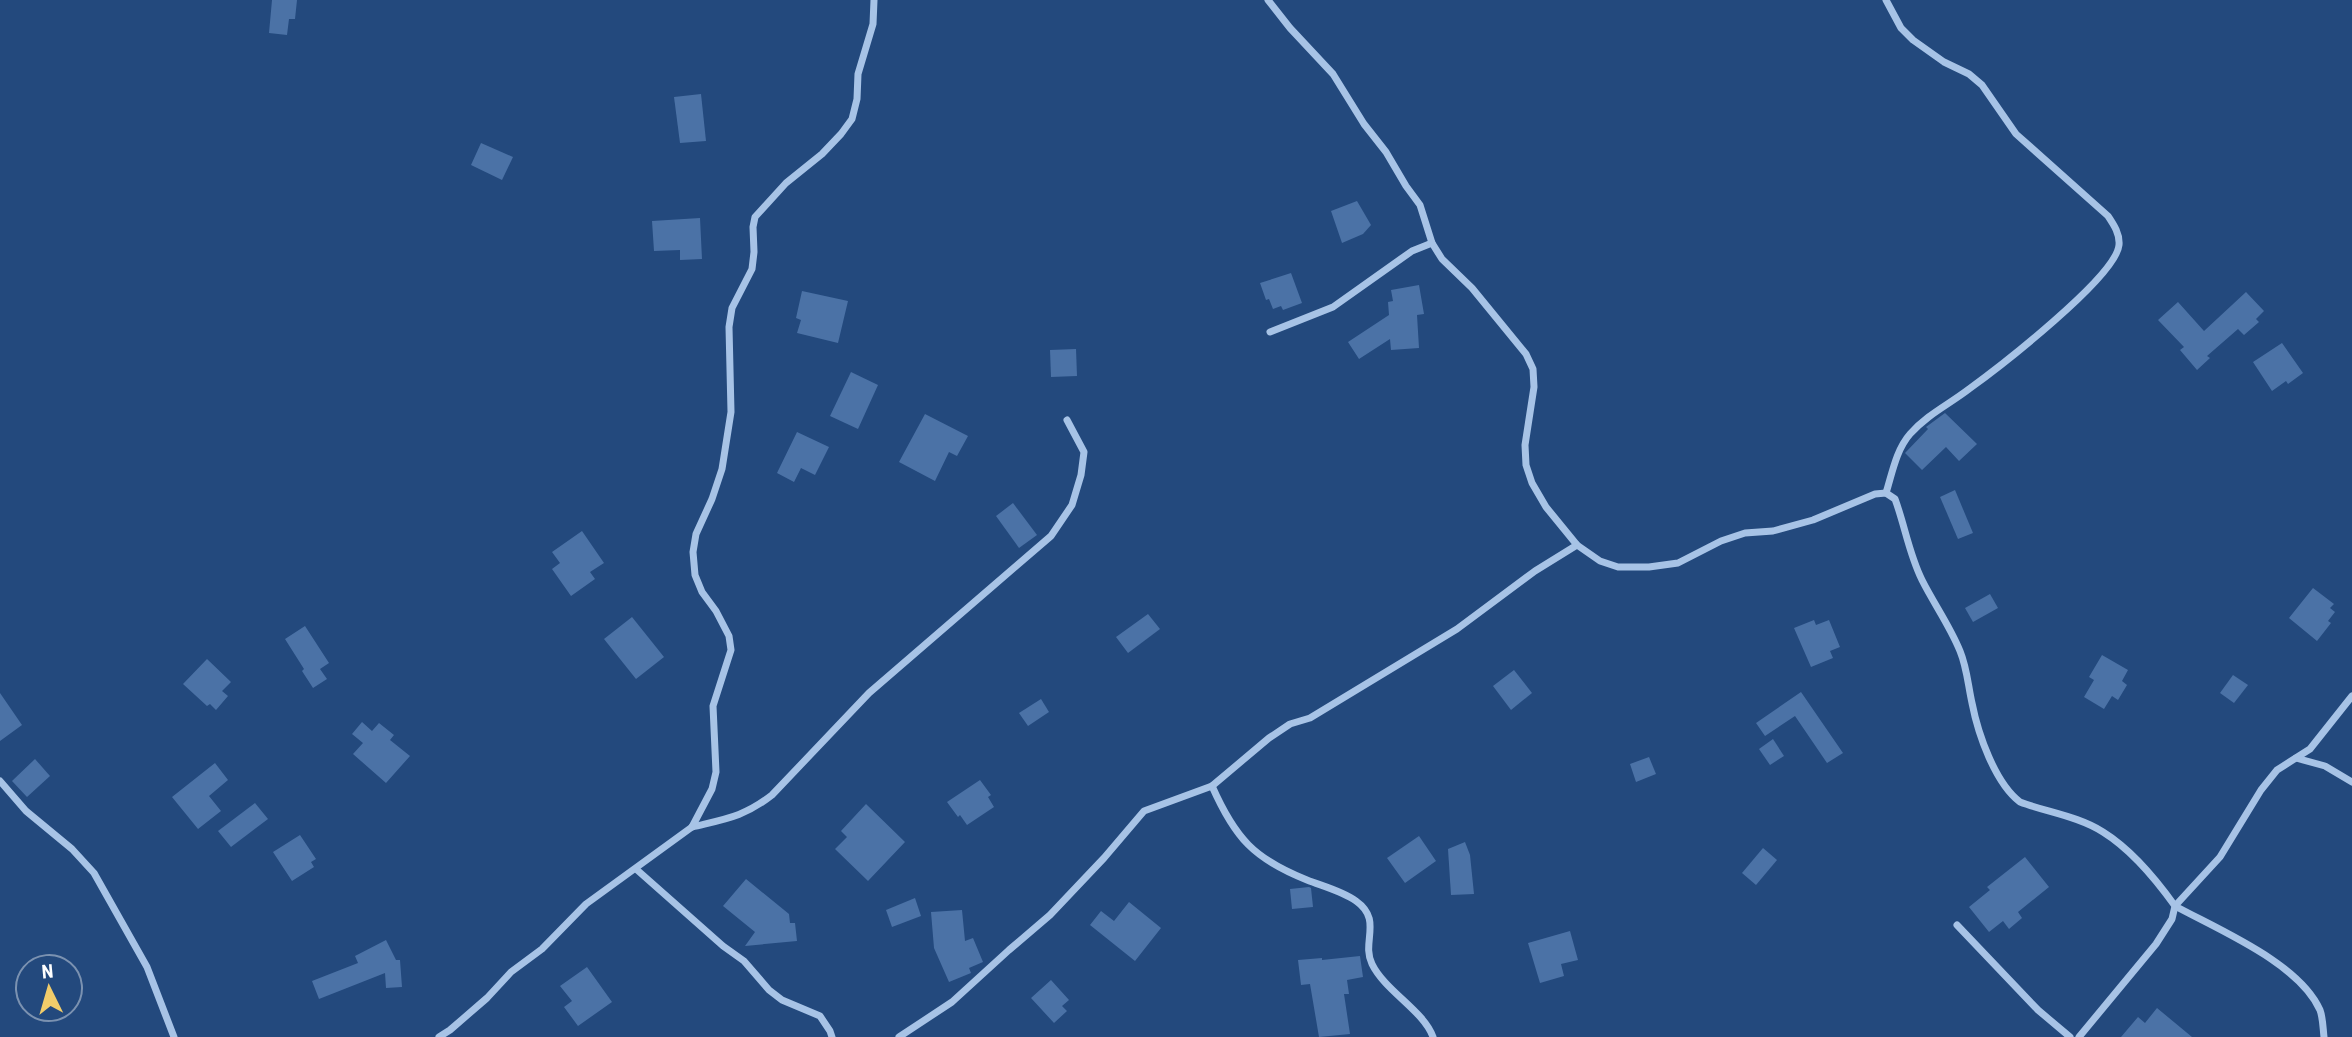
<svg xmlns="http://www.w3.org/2000/svg" width="2352" height="1037" font-family="'Roboto Condensed',sans-serif">
<style>
.building{fill:#4b72a6}
.lines{fill:none;stroke-linecap:round;stroke-linejoin:round}
.minor{stroke:#a7c3e6;stroke-width:7}
</style>
<rect width="100%" height="100%" fill="#23497d"/>
<g class="building">
<path d="M 272,0 L 297,0 L 295,19 L 289,19 L 287,35 L 269,33 Z"/>
<path d="M 701,94 L 706,141 L 680,143 L 674,97 Z"/>
<path d="M 481,143 L 513,157 L 502,180 L 471,165 Z"/>
<path d="M 1357,201 L 1371,225 L 1363,234 L 1342,243 L 1331,211 Z"/>
<path d="M 700,218 L 702,259 L 680,260 L 680,250 L 654,251 L 652,221 Z"/>
<path d="M 1291,273 L 1302,303 L 1283,310 L 1281,306 L 1273,309 L 1269,299 L 1266,300 L 1260,283 Z"/>
<path d="M 1419,285 L 1424,314 L 1417,315 L 1419,348 L 1391,350 L 1390,339 L 1359,359 L 1348,342 L 1389,315 L 1388,302 L 1393,301 L 1391,290 Z"/>
<path d="M 802,291 L 848,301 L 838,343 L 797,333 L 801,320 L 796,318 Z"/>
<path d="M 2246,292 L 2264,311 L 2256,319 L 2259,322 L 2244,335 L 2238,329 L 2207,356 L 2210,358 L 2197,370 L 2180,350 L 2184,347 L 2158,320 L 2178,302 L 2204,331 Z"/>
<path d="M 2282,343 L 2303,373 L 2288,384 L 2286,381 L 2272,391 L 2253,362 Z"/>
<path d="M 1076,349 L 1077,376 L 1051,377 L 1050,350 Z"/>
<path d="M 851,372 L 878,385 L 858,429 L 830,416 Z"/>
<path d="M 1945,413 L 1977,444 L 1959,461 L 1946,447 L 1922,470 L 1905,453 L 1928,429 L 1926,427 Z"/>
<path d="M 925,414 L 968,436 L 957,456 L 949,452 L 935,481 L 899,462 Z"/>
<path d="M 797,432 L 829,447 L 815,475 L 801,468 L 794,482 L 777,473 Z"/>
<path d="M 1955,490 L 1973,533 L 1958,539 L 1940,497 Z"/>
<path d="M 1013,503 L 1037,535 L 1019,548 L 996,516 Z"/>
<path d="M 582,531 L 604,563 L 590,572 L 595,579 L 571,596 L 552,569 L 560,563 L 552,552 Z"/>
<path d="M 2313,588 L 2334,604 L 2330,608 L 2335,612 L 2328,621 L 2331,623 L 2317,641 L 2289,618 Z"/>
<path d="M 1990,594 L 1998,608 L 1973,622 L 1965,608 Z"/>
<path d="M 1148,614 L 1160,629 L 1128,653 L 1116,637 Z"/>
<path d="M 632,617 L 664,657 L 636,679 L 604,639 Z"/>
<path d="M 1814,620 L 1816,625 L 1829,620 L 1840,647 L 1830,651 L 1833,658 L 1811,667 L 1794,628 Z"/>
<path d="M 305,626 L 329,663 L 320,669 L 327,679 L 313,688 L 302,671 L 304,669 L 285,639 Z"/>
<path d="M 2102,655 L 2128,670 L 2122,681 L 2127,685 L 2118,700 L 2112,696 L 2104,709 L 2084,697 L 2094,680 L 2089,677 Z"/>
<path d="M 207,659 L 231,682 L 222,691 L 228,696 L 216,710 L 210,704 L 207,706 L 183,684 Z"/>
<path d="M 1514,670 L 1532,693 L 1511,710 L 1493,686 Z"/>
<path d="M 2233,675 L 2248,685 L 2234,703 L 2220,693 Z"/>
<path d="M 1801,692 L 1843,753 L 1827,763 L 1795,716 L 1765,736 L 1756,723 Z"/>
<path d="M 0,693 L 22,725 L 0,741 Z"/>
<path d="M 1041,699 L 1049,712 L 1028,726 L 1019,713 Z"/>
<path d="M 362,722 L 372,731 L 379,723 L 394,735 L 390,740 L 410,756 L 386,783 L 353,754 L 363,743 L 352,734 Z"/>
<path d="M 1773,739 L 1784,756 L 1770,765 L 1759,749 Z"/>
<path d="M 1649,757 L 1656,774 L 1636,782 L 1630,764 Z"/>
<path d="M 35,759 L 50,776 L 27,797 L 12,781 Z"/>
<path d="M 215,763 L 228,780 L 209,796 L 221,811 L 198,829 L 172,797 Z"/>
<path d="M 980,780 L 991,795 L 988,797 L 994,807 L 967,825 L 960,815 L 958,817 L 947,802 Z"/>
<path d="M 255,803 L 268,819 L 231,847 L 218,831 Z"/>
<path d="M 866,804 L 905,842 L 868,881 L 835,849 L 847,837 L 841,831 Z"/>
<path d="M 300,835 L 316,859 L 311,862 L 314,867 L 292,881 L 273,852 Z"/>
<path d="M 1419,836 L 1436,861 L 1405,883 L 1387,858 Z"/>
<path d="M 1465,842 L 1470,855 L 1474,894 L 1451,895 L 1448,849 Z"/>
<path d="M 1763,848 L 1777,860 L 1756,885 L 1742,873 Z"/>
<path d="M 2025,857 L 2049,887 L 2018,912 L 2022,918 L 2009,929 L 2003,921 L 1989,932 L 1969,907 L 1990,890 L 1987,887 Z"/>
<path d="M 746,879 L 789,914 L 790,923 L 795,923 L 797,941 L 745,946 L 755,932 L 723,906 Z"/>
<path d="M 1309,887 L 1311,888 L 1313,907 L 1292,909 L 1290,889 Z"/>
<path d="M 915,898 L 921,916 L 892,927 L 886,910 Z"/>
<path d="M 1129,902 L 1161,928 L 1135,961 L 1090,925 L 1101,911 L 1114,921 Z"/>
<path d="M 962,910 L 965,941 L 973,938 L 983,962 L 969,968 L 971,973 L 949,982 L 934,948 L 931,912 Z"/>
<path d="M 1570,931 L 1578,960 L 1561,964 L 1564,976 L 1540,983 L 1528,943 Z"/>
<path d="M 386,940 L 396,960 L 400,960 L 402,987 L 386,988 L 385,973 L 319,999 L 312,981 L 358,963 L 355,956 Z"/>
<path d="M 1360,956 L 1363,977 L 1347,980 L 1349,994 L 1344,994 L 1350,1034 L 1319,1037 L 1310,984 L 1301,985 L 1298,960 L 1322,958 L 1322,960 Z"/>
<path d="M 587,967 L 612,1002 L 578,1026 L 564,1007 L 572,1001 L 560,986 Z"/>
<path d="M 1051,980 L 1069,1000 L 1062,1006 L 1067,1011 L 1054,1023 L 1031,998 Z"/>
<path d="M 2157,1008 L 2192,1037 L 2121,1037 L 2138,1017 L 2145,1023 Z"/>
</g>
<g class="lines">
<g class="minor">
<path d="M 1268,0 L 1290,28 L 1333,74 L 1364,124 L 1386,152 L 1406,186 L 1420,205 L 1432,243 L 1442,259 L 1472,288 L 1526,354 L 1533,369 L 1534,387 L 1525,445 L 1526,465 L 1532,483 L 1546,507 L 1577,545 L 1600,561 L 1618,567 L 1649,567 L 1678,563 L 1721,541 L 1745,533 L 1773,531 L 1813,520 L 1875,494 L 1886,493 L 1895,499 C 1905,526 1909,554 1922,580 C 1934,604 1950,626 1960,651 C 1967,668 1968,685 1972,703 C 1978,734 1995,783 2020,802 C 2046,812 2078,816 2103,832 C 2132,850 2155,878 2175,906 L 2172,919 L 2156,944 L 2079,1037"/>
<path d="M 1886,0 L 1901,28 L 1913,40 L 1944,62 L 1969,74 L 1982,85 L 2016,134 L 2108,216 C 2114,225 2120,234 2119,245 C 2116,277 1998,368 1969,389 C 1948,405 1928,414 1910,434 C 1896,450 1892,474 1886,493"/>
<path d="M 1270,332 L 1333,307 L 1412,251 L 1432,243"/>
<path d="M 2296,758 L 2325,766 L 2352,782"/>
<path d="M 0,781 L 26,811 L 72,849 L 94,873 L 147,967 L 174,1037"/>
<path d="M 1212,786 C 1235,838 1254,859 1307,880 C 1322,886 1342,891 1356,901 C 1383,920 1361,942 1372,964 C 1385,991 1424,1011 1433,1037"/>
<path d="M 692,827 C 725,819 744,817 772,795 L 869,693 L 1051,536 L 1072,505 L 1081,475 L 1084,452 L 1067,420"/>
<path d="M 636,869 L 723,946 L 744,961 L 769,990 L 782,1000 L 820,1016 L 830,1031 L 832,1037"/>
<path d="M 1957,925 L 2038,1010 L 2070,1037"/>
<path d="M 439,1037 L 450,1030 L 487,998 L 511,972 L 542,949 L 586,904 L 692,827 L 712,789 L 716,772 L 713,706 L 731,650 L 729,636 L 716,611 L 702,592 L 695,575 L 693,552 L 696,534 L 712,499 L 722,469 L 731,412 L 729,327 L 732,308 L 752,269 L 754,252 L 753,227 L 755,217 L 786,183 L 822,154 L 841,134 L 852,119 L 857,99 L 858,74 L 873,24 L 874,0"/>
<path d="M 899,1037 L 952,1002 L 1009,950 L 1050,915 L 1104,858 L 1144,811 L 1212,786 L 1269,738 L 1290,724 L 1310,718 L 1457,629 L 1535,571 L 1577,545"/>
<path d="M 2324,1037 C 2323,1029 2323,1018 2320,1010 C 2299,963 2219,930 2175,906 L 2220,857 L 2261,790 L 2277,770 L 2310,749 L 2352,696"/>
</g>
</g>
<g transform="translate(49 988) rotate(355)"><circle r="33" fill="#23497d" stroke="#7b92b1" stroke-width="2"/>
<path d="M0-5L12 26L0 18L-12 26Z" fill="#f1cc6a"/>
<text y="-10" font-size="19" font-weight="bold" text-anchor="middle" fill="#ffffff">N</text>
</g>
</svg>
